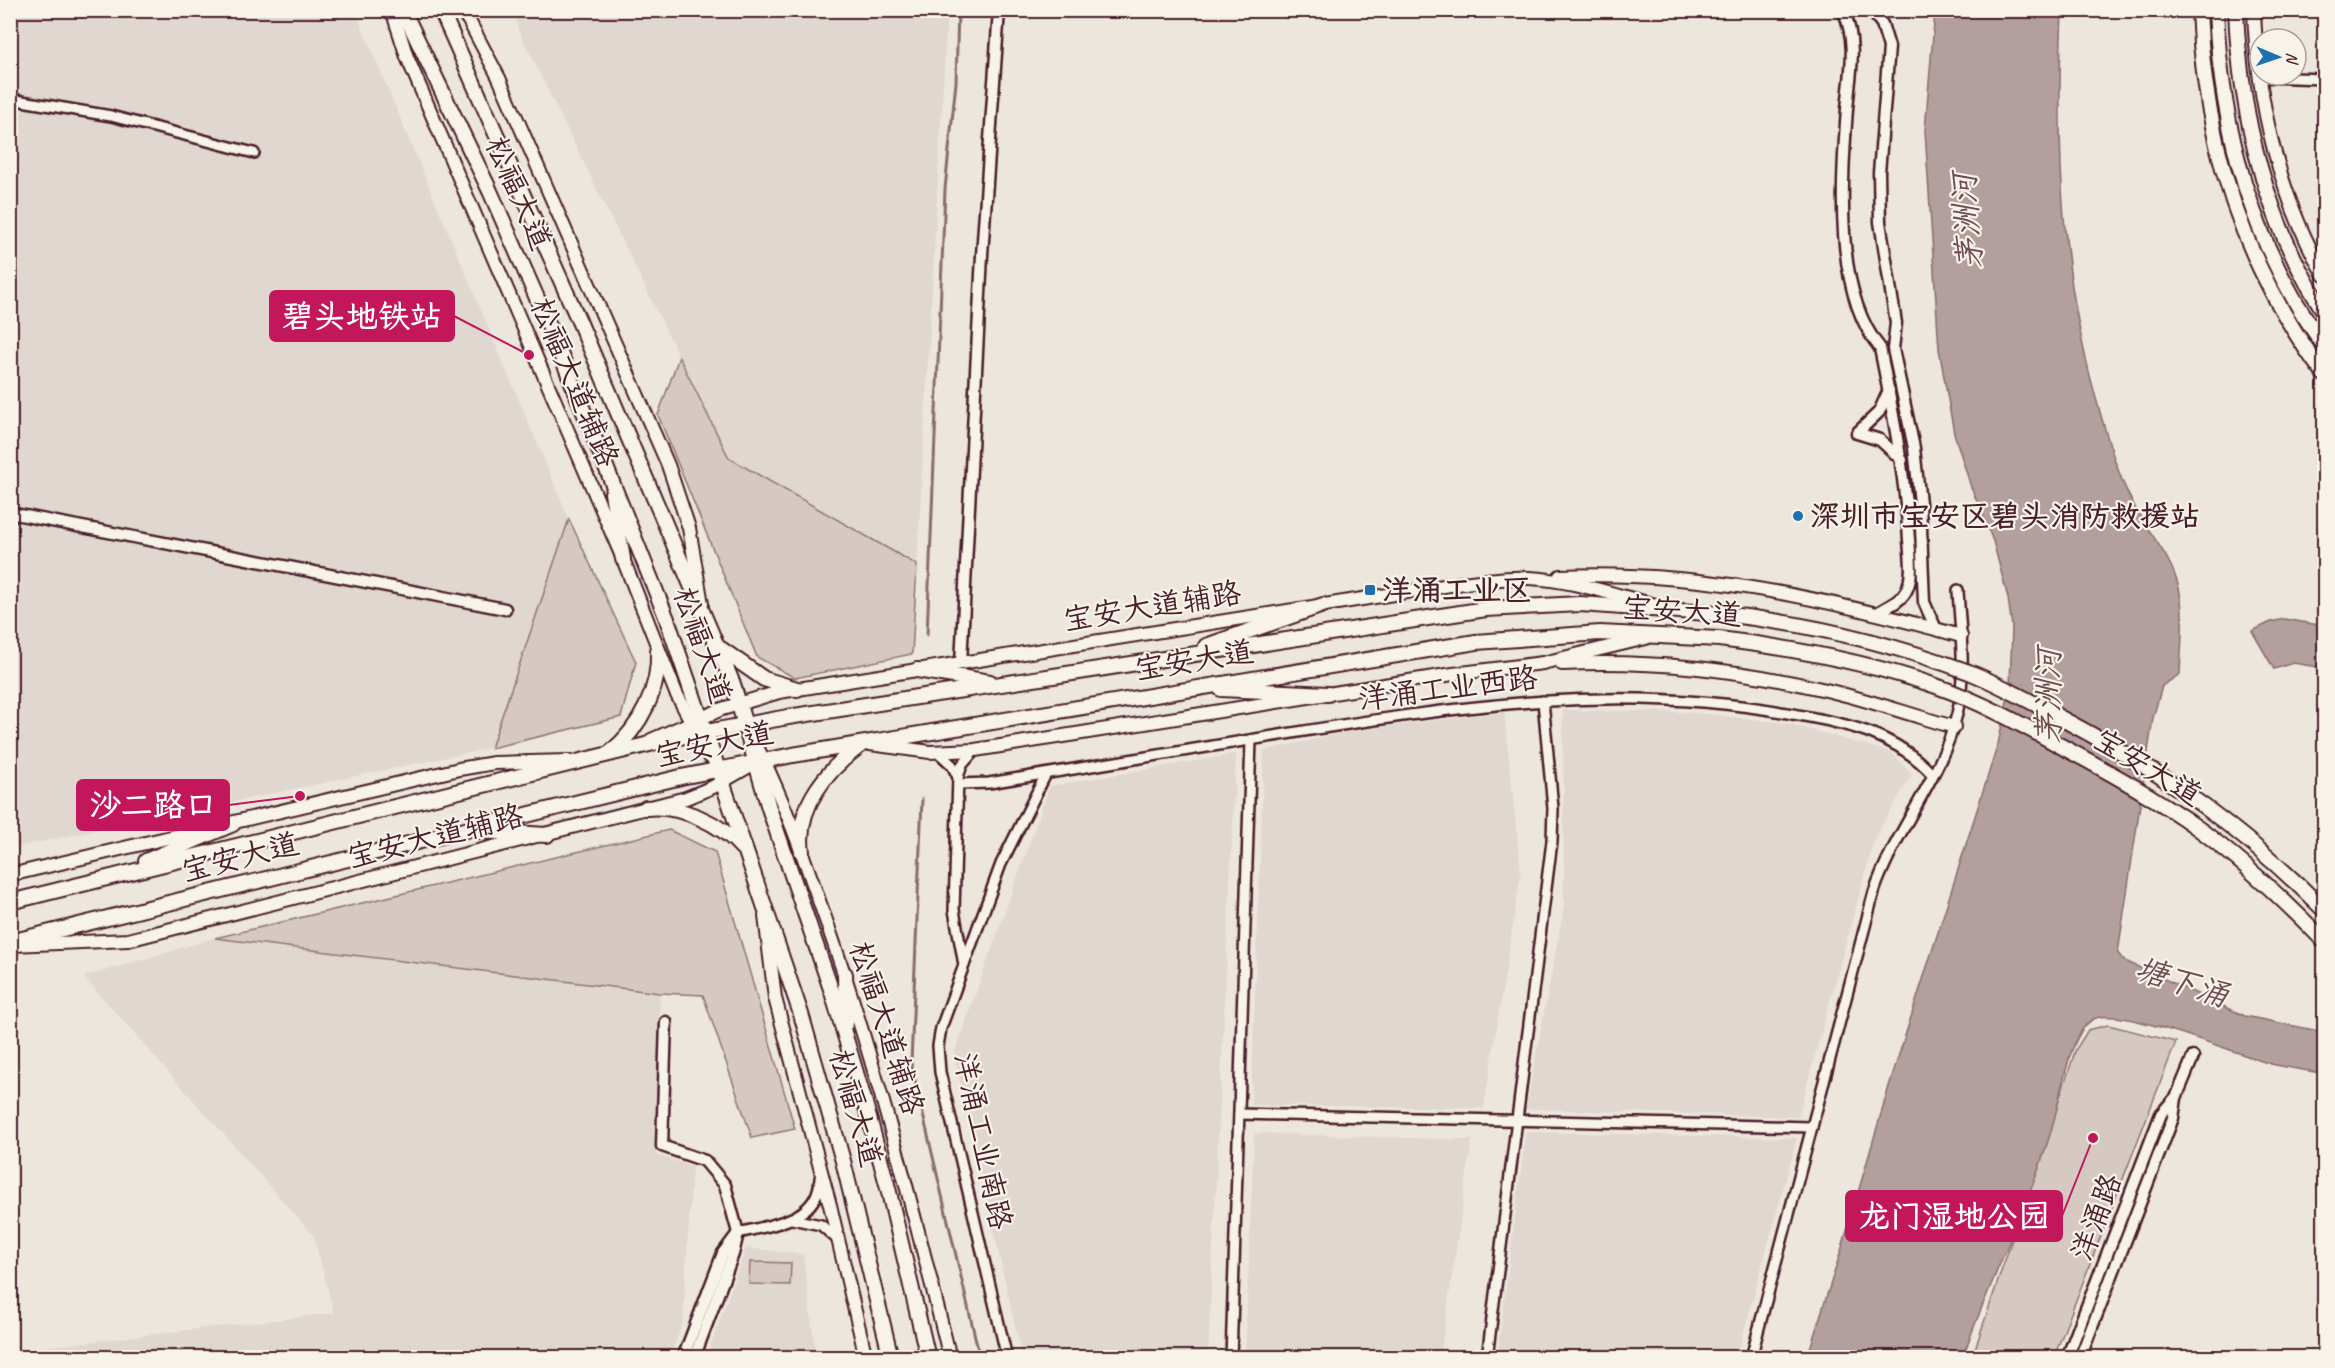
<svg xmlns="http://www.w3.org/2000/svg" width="2335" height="1368" font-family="Caveat,'LXGW WenKai TC',sans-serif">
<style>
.built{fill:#e0d7d0}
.green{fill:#d5c9c2;stroke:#907476;stroke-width:1.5}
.water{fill:#b39f9d;stroke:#896c6f;stroke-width:1.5}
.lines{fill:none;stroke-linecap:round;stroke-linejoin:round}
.stream{stroke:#896c6f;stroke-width:3}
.minor-casing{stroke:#4a1f2b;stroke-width:14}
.tertiary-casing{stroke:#4a1f2b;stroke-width:15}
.secondary-casing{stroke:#4a1f2b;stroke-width:16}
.primary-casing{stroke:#4a1f2b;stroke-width:18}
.minor{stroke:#f7f3e8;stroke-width:9}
.tertiary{stroke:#f7f3e8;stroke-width:10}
.secondary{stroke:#f7f3e8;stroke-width:12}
.primary{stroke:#f7f3e8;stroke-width:14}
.primary-bridge-casing{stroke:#4a1f2b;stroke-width:18;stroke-linecap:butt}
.primary-bridge{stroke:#f7f3e8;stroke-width:14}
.poi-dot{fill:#1f6fb2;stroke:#f7f3e8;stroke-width:2}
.labels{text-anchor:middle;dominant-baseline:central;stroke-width:4.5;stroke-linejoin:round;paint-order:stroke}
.street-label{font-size:30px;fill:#4a1f2b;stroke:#f7f3e8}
.poi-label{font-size:30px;font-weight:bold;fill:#4a1f2b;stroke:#f7f3e8;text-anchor:start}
.water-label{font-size:32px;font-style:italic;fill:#6f4c53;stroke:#f7f3e8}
.leader{fill:none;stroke:#c2185b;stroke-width:2}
.callout-dot{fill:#c2185b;stroke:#f7f3e8;stroke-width:2}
.callout{fill:#c2185b;stroke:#c2185b;stroke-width:2}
.callout-label{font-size:32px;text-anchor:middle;font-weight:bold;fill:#fff}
</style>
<rect width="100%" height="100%" fill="#ece6dd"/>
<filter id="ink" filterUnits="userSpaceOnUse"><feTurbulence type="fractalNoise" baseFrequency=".0167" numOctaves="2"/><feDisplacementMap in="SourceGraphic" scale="12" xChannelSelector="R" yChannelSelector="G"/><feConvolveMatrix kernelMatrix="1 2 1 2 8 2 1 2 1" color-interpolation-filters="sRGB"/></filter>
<g filter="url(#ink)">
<g class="built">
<path d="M 10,11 L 355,11 L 569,519 L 491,748 L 11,848 Z"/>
<path d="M 515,11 L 947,11 L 917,565 L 729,458 L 517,27 Z"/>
<path d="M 1563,710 L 1687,712 L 1786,723 L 1891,752 L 1912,774 L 1875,837 L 1798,1117 L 1526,1109 L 1564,907 Z"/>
<path d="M 1504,712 L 1521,873 L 1484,1108 L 1251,1105 L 1264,751 L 1350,731 Z"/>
<path d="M 1236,754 L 1208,1357 L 1022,1357 L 954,1054 L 1050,786 Z"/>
<path d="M 215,938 L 660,993 L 656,1155 L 692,1166 L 683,1322 L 670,1357 L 11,1357 L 11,1351 L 334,1313 L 314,1236 L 84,977 Z"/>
<path d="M 1526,1132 L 1797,1138 L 1737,1357 L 1497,1357 Z"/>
<path d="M 1254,1133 L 1472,1140 L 1440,1357 L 1245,1357 Z"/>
<path d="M 746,1248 L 803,1254 L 816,1357 L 706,1358 Z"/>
</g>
<g class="green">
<path d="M 679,357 L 729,458 L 917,565 L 912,654 L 795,678 L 757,657 L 658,415 Z"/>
<path d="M 569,519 L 636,662 L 621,717 L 491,748 Z"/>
<path d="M 669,830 L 715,852 L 795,1129 L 752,1138 L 703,995 L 660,993 L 215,938 Z"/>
<path d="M 2108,1025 L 2176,1042 L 2054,1357 L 1972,1358 L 2076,1049 L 2088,1030 Z"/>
<path d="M 750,1262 L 791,1263 L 790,1285 L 749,1284 Z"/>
</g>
<g class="water">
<path d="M 1935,11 L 2062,11 C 2056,154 2060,281 2102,419 C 2111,449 2120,482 2136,509 C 2151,536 2171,556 2179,588 C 2185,616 2181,645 2180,674 L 2162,686 L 2153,718 L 2118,953 L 2123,960 L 2245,1016 L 2324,1032 L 2324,1074 C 2307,1070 2288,1068 2271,1064 C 2238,1054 2123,1008 2096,1018 C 2070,1027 2061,1095 2054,1120 C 2032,1203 1990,1277 1963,1357 L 1807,1358 L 1841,1251 L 1890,1083 L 1998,744 L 2010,687 L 2012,627 L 2008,598 L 1993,541 L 1971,487 L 1954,433 L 1939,349 L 1925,130 Z"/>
<path d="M 2284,619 L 2324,626 L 2324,668 L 2293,663 L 2274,669 L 2252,631 L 2271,622 Z"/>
</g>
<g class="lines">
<g class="stream">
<path d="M 927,635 L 945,189 L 956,82 L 958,10"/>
<path d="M 922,799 L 911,1063 L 980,1358"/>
</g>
<g class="minor-casing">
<g id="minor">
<path d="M 2259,77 L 2324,79"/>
<path d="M 10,99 L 111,116 L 254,153"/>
<path d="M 938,752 L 952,765 L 958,777"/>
<path d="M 958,784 L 989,783 C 1088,767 1187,751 1286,734 C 1457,706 1621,682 1793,714 C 1847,724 1893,732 1932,774"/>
<path d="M 964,965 L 954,910 L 958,777 L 962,765 L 975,750"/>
<path d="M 1239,1114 L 1812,1127"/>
<path d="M 792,1219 L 821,1225 L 837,1239"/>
<path d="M 738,1233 C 770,1225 819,1221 820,1178"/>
<path d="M 1007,1358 L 940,1072 L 938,1046 L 941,1028 L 1001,864 L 1046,774"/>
<path d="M 1231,1358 L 1251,740"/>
<path d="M 1487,1358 L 1552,841 L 1553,808 L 1543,701"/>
<path d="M 1751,1358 L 1874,892 C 1895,830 1942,777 1957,714 C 1967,674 1960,630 1958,590"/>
</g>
</g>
<g class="tertiary-casing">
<g id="tertiary">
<path d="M 1843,10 C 1858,42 1850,75 1847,109 C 1842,179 1833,291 1880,348 C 1893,412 1905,475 1909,540 C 1910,555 1914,577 1906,591 C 1900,602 1887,607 1877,613"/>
<path d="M 1871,10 L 1882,24 L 1889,47 L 1879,173 L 1880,222 L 1896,323 L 1893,349 L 1914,448 L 1920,503 L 1924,602 L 1936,629"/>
<path d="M 1889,390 L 1879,412 L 1857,433 L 1880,440 L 1902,460"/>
<path d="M 10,513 L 505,609"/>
<path d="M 961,663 L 982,255 L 999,10"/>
<path d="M 666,1022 L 662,1146 L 705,1161 L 725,1185 L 738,1233 L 733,1254 L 694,1358"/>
<path d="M 683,1358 L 723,1253 L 738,1233"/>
<path d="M 2067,1358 L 2161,1114 L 2175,1098"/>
<path d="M 2080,1358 L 2173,1118 L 2176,1098 L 2193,1057"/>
</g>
</g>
<g class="secondary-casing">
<g id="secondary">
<path d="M 392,10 L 407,57 L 623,559 L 676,693 L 710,757"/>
<path d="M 461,10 L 469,21 L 499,78 L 668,465 L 689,528 L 702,604"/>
<path d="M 2254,10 C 2257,102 2279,195 2324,275"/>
<path d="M 1560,576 C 1701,570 1827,599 1961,636"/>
<path d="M 1562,664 C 1649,660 1741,670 1826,690 C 1869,700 1911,715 1954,727"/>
<path d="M 752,737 C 784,798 805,861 828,926 C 877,1068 914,1212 950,1358"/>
<path d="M 651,740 L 722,709 L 779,692 L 1450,585 C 1476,581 1503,577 1529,578 C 1573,580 1614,595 1656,605"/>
<path d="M 870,744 L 930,752 L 975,750 L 1453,674 L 1543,663 L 1646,638"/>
<path d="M 10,875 L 459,769 L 494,763 L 568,761"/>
<path d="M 765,916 L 775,998 L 830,1205 L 866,1358"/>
<path d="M 12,945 L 128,940 L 686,798 L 713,787 L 751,765"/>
</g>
</g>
<g class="primary-casing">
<g id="primary">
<path d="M 403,10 L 490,191 L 551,330 L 667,619 L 801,1014 L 843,1161 L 891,1358"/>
<path d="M 441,10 L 579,321 L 733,684 L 769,808 L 832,992 L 865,1103 L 888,1188 L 928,1358"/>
<path d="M 2199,10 C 2204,144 2244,267 2324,374"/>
<path d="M 2216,10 C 2221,130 2253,248 2324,345"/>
<path d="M 2236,10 C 2240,114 2266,223 2324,311"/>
<path d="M 612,493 L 623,559"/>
<path d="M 1206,646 L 1323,605"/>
<path d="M 721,649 L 764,679 L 797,689"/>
<path d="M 917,670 L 990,682"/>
<path d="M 1221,689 L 1328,694"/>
<path d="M 611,752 C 640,728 660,689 658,651"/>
<path d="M 646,808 C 679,804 721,823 743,849"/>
<path d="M 478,831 L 547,835"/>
<path d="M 802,852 C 795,806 828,769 862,744"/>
<path d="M 146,861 L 233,824"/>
<path d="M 10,902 L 674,738 L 788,717 L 1486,609 L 1580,604 L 1722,614"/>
<path d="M 10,942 L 681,777 L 793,755 L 1476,642 L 1600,633 L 1719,639"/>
<path d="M 845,974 L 846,1023"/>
</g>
</g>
<use href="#minor" class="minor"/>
<use href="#tertiary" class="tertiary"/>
<use href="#secondary" class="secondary"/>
<use href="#primary" class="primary"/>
<g class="primary-bridge-casing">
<g id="primary-bridge">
<path d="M 1722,614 C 1805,623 1890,643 1969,672 C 2004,686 2037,705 2070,723 C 2167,775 2247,832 2324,910"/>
<path d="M 1719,639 C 1792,648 1865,661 1936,686 C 1979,701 2019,723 2059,745 C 2107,771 2155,797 2199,829 C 2244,862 2285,901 2324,941"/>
</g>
</g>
<use href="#primary-bridge" class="primary-bridge"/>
</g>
</g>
<g class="poi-dot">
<circle cx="1798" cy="516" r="6"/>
<rect x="1364" y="584" width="12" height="12" rx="3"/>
</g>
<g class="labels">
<g class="street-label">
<text transform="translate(519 193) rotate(66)">松福大道</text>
<text transform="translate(575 382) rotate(67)">松福大道辅路</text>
<text transform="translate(1152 606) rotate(-9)">宝安大道辅路</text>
<text transform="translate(1682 611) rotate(4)">宝安大道</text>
<text transform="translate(703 645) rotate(71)">松福大道</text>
<text transform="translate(1194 660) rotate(-9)">宝安大道</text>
<text transform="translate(1448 688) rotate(-7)">洋涌工业西路</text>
<text transform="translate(714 744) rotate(-12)">宝安大道</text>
<text transform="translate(2148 767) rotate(31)">宝安大道</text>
<text transform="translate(435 836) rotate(-14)">宝安大道辅路</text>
<text transform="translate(240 857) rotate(-14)">宝安大道</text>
<text transform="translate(887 1028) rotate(72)">松福大道辅路</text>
<text transform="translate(856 1108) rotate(74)">松福大道</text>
<text transform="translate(983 1141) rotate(78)">洋涌工业南路</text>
<text transform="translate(2096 1217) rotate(-69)">洋涌路</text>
</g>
<g class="poi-label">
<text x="1810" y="516">深圳市宝安区碧头消防救援站</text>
<text x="1382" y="590">洋涌工业区</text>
</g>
<g class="water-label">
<text transform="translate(1967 221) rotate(-94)">茅洲河</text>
<text transform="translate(2048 696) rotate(-90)">茅洲河</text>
<text transform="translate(2182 982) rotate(18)">塘下涌</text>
</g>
</g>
<path class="leader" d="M529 355L454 316M300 796L229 805M2093 1138L2062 1216"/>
<g class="callout-dot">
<circle cx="529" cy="355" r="6"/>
<circle cx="300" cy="796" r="6"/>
<circle cx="2093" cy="1138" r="6"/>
</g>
<g class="callout">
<rect x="270" y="291" width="184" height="50" rx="6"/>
<rect x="77" y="780" width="152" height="50" rx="6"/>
<rect x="1846" y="1191" width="216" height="50" rx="6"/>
</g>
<g class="callout-label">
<text x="362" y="327">碧头地铁站</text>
<text x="153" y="816">沙二路口</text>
<text x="1954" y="1227">龙门湿地公园</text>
</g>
<rect width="2335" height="1368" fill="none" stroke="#f7f3e8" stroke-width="36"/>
<rect x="18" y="18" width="2299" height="1332" fill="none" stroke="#4a1f2b" stroke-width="2" filter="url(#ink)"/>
<g transform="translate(2278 57) rotate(92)"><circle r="28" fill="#f7f3e8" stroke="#b29e9c" stroke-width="1.5"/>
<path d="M0-4.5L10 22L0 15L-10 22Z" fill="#1f6fb2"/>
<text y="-9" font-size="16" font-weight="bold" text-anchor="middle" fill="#4a1f2b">N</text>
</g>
</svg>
